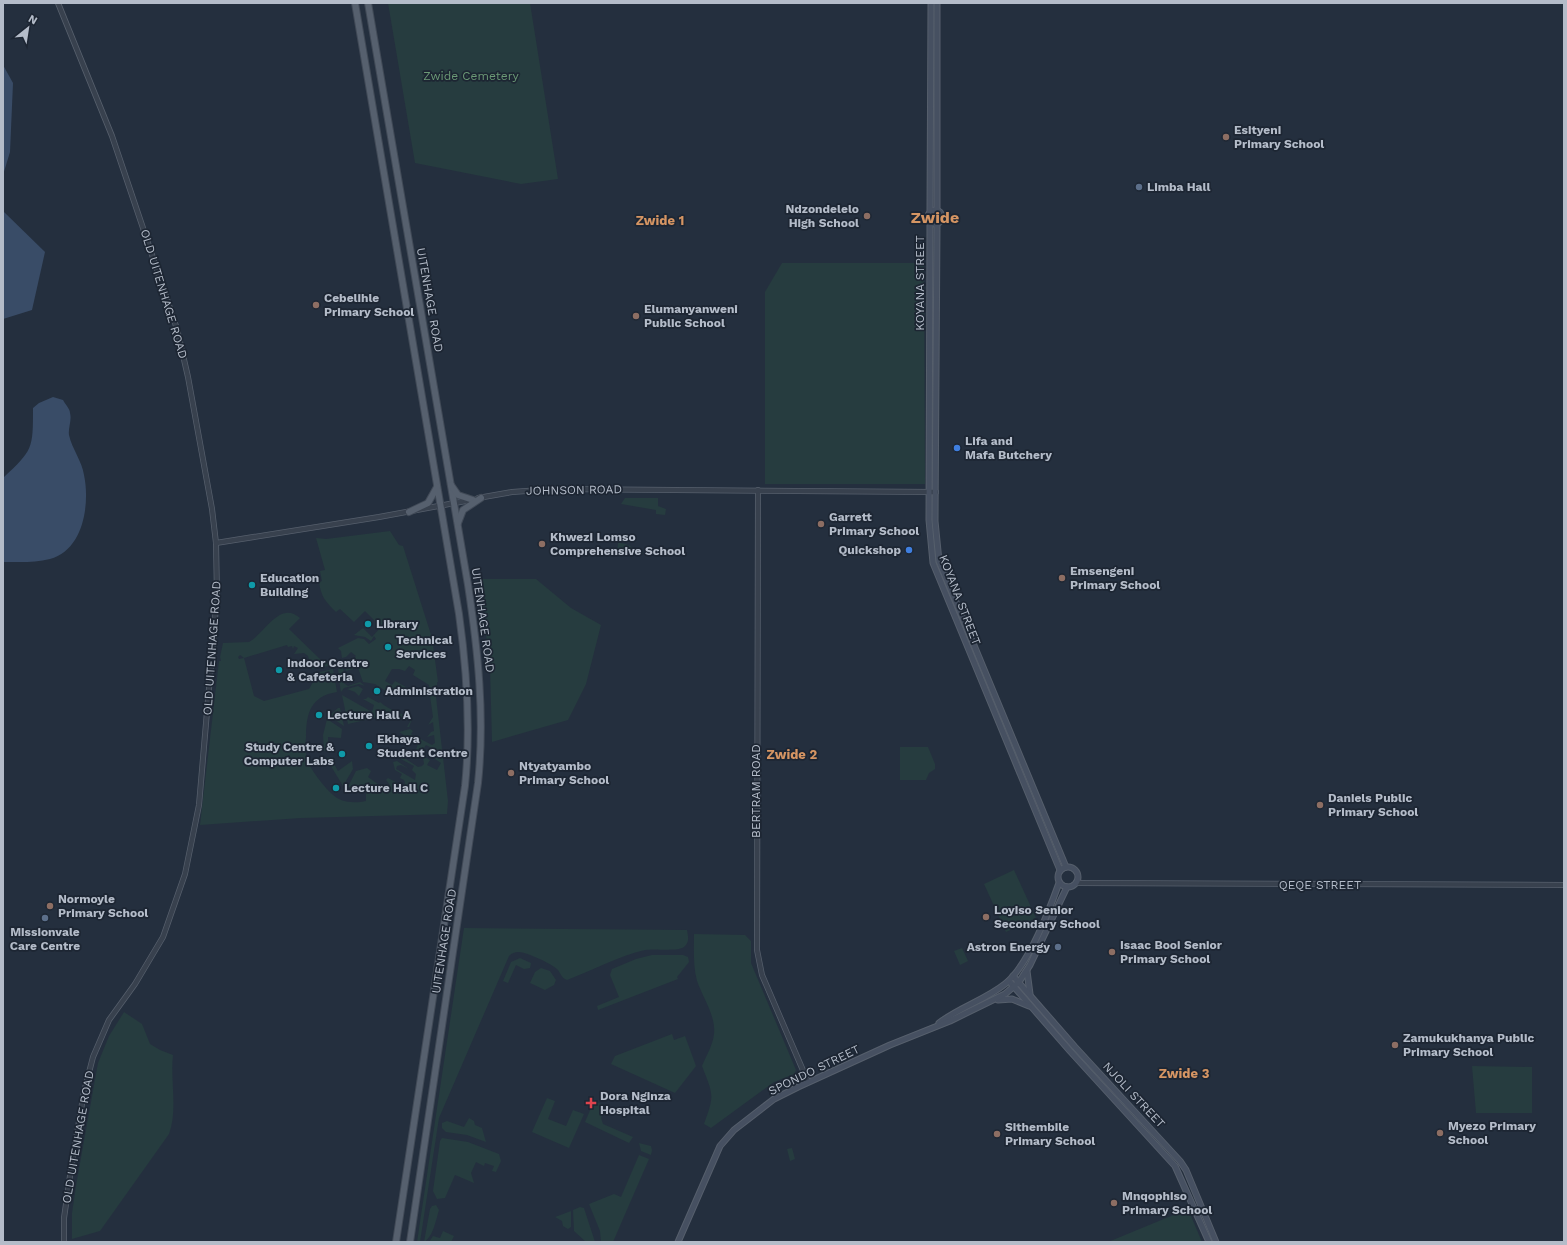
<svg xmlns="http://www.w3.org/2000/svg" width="1567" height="1245" font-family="'Work Sans',sans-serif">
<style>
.green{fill:#263c3f;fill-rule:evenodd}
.water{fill:#394c67}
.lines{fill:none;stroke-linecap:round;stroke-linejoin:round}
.tertiary-casing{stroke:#565f6c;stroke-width:6}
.secondary-casing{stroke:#565f6c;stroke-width:7}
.primary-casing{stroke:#414a57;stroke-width:8}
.tertiary{stroke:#38414e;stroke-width:4.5}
.secondary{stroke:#465061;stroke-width:5}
.primary{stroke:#56606e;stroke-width:6}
.education-dot{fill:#8d6e63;stroke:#1d2633;stroke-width:1.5}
.service-dot{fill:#5c6f8a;stroke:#1d2633;stroke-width:1.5}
.shop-dot{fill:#3f7fe0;stroke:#1d2633;stroke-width:1.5}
.culture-dot{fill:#0f9aa8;stroke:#1d2633;stroke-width:1.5}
.health-dot{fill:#e0444e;stroke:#1d2633;stroke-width:1.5}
.labels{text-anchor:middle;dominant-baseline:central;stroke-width:3.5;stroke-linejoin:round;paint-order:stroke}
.park-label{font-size:12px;fill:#6b9a76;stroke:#1d2633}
.poi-label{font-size:12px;font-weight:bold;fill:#b4bcc9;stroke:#1d2633;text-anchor:start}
.street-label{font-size:12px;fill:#b4bcc9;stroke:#1d2633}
.neighbourhood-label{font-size:13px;font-weight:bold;fill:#d59563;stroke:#1d2633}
.district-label{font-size:16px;font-weight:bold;fill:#d59563;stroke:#1d2633}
</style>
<rect width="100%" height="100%" fill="#242f3e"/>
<g class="green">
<path d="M 388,3 L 530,3 L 558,179 L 521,184 L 415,163 Z"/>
<path d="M 782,263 L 924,263 L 925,484 L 765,484 L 765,292 Z"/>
<path d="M 625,498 L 658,498 L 658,506 L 666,509 L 665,515 L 656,514 L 656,510 L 621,504 Z"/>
<path d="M 390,531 L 399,545 L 403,546 L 432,638 L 438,682 L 437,682 L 437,688 L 435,688 L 448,801 L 447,814 L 301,818 L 200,825 L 219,661 L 221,661 L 220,657 L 223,643 L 249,642 C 265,633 280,600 300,618 L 289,629 L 324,663 L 334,661 L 336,663 L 334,665 L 312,669 L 308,656 L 304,653 L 294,654 L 298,648 L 294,646 L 293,649 L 292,646 L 288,647 L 287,645 L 244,658 L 240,655 L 238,657 L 239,659 L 244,658 L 254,696 L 264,701 L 309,689 L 316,677 L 315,673 L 333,669 L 337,692 C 311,696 306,713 306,737 C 305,745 305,753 308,761 C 311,771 329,794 339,799 C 346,803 358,803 366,801 L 366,788 L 348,787 L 356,771 L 367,768 L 371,771 L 368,777 L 382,787 L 388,788 L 390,785 L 386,780 L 388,778 L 403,786 L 405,783 L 404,780 L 400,778 L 402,774 L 395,770 L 393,762 L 397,761 L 409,769 L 401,765 L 397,766 L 396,769 L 415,780 L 416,774 L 412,770 L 414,766 L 399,758 L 397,753 L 418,767 L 422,766 L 424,764 L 423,757 L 415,752 L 418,744 L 399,732 L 410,729 L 413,731 L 411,734 L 432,745 L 435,743 L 434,735 L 427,737 L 431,732 L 434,731 L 433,722 L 428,725 L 433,717 L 430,696 L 426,697 L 430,692 L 429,685 L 413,675 L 415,670 L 409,666 L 405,671 L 399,669 L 392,669 L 385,681 L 392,685 L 395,681 L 406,687 L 398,695 L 402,689 L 397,686 L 393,692 L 389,693 L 375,684 L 363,682 L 358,668 L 346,671 L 345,667 L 356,656 L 351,652 L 346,657 L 342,658 L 341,651 L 338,648 L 358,638 L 364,639 L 369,644 L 376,639 L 374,636 L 371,641 L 365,637 L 354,635 L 363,628 L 372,637 L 381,627 L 365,611 L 354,622 L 340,609 L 336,612 C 326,602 321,597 319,582 L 322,581 L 320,571 L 325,570 L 316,538 L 326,539 ZM 426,745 L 432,748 L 436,748 L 437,754 L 435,759 L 441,763 L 437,770 L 427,765 L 430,760 L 420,754 Z"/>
<path d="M 618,543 C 631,543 633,551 643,551 L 643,554 L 617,554 Z"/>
<path d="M 479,579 L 536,579 L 571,608 L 601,625 L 586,684 L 568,720 L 492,742 L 490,667 Z"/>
<path d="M 338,668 L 340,669 L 343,668 L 346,682 L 339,677 Z"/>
<path d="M 339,680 L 348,686 L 360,682 L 365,686 L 359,684 L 344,688 L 341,692 Z"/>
<path d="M 358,686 L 363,689 L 359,696 L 355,692 L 347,689 Z"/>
<path d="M 342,695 L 372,712 L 374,705 L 363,699 L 366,699 L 368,697 L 379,703 L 380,702 C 390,711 401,712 412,719 L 409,727 L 407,727 L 411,720 L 405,716 L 403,719 L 393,712 L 386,715 L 386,718 L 383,716 L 348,724 Z"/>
<path d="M 338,708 L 340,708 L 344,726 L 329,716 Z"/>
<path d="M 327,719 L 342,729 L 341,738 L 328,737 L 328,750 L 324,751 L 323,735 Z"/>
<path d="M 900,747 L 928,747 L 935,764 L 935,769 L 929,773 L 926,780 L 900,780 Z"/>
<path d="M 330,757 L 338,771 L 352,761 L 353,769 L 343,786 L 326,758 Z"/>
<path d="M 1014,870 L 1036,918 L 1006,932 L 984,884 Z"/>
<path d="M 464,928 L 687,930 C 688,936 690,942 684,947 C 677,952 655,948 645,950 C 619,956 593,970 567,980 C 561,978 561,973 557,969 C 552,964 525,951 518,952 C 515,952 512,953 509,956 L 439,1118 L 420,1242 L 417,1242 Z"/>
<path d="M 694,934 L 745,935 L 751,941 L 751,963 L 796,1070 L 794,1074 L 774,1082 L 711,1128 L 704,1124 C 715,1094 713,1095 702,1066 C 706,1056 713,1045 714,1034 C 716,1016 703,998 697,981 C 693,966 694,950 694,934 Z"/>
<path d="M 962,948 L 968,961 L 960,965 L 954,951 Z"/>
<path d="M 652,955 L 683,955 L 688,957 L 689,962 L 677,977 L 678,979 L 598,1010 L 597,1006 L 619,997 L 610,975 L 612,969 L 636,959 Z"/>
<path d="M 520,958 L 531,963 L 530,968 L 524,969 L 516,965 L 508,983 L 503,981 L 511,962 Z"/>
<path d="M 541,968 L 550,971 L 556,980 L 554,985 L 545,990 L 530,983 L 535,972 Z"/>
<path d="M 124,1012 L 142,1024 L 150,1044 L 160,1050 L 173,1055 C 170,1081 178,1109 169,1134 L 100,1231 L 72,1239 L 72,1213 L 77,1180 L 98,1063 L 109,1036 Z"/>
<path d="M 672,1034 L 674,1040 L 685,1036 L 696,1066 L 675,1093 L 611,1064 L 615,1056 Z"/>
<path d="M 1472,1066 L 1532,1067 L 1532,1113 L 1476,1113 Z"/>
<path d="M 547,1098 L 555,1101 L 548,1119 L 566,1126 L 573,1110 L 584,1114 L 569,1148 L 532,1132 Z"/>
<path d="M 594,1101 L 606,1106 L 601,1118 L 603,1124 L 633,1137 L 629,1143 L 585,1122 Z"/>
<path d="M 469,1118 L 474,1121 L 475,1125 L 482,1128 L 486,1142 L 467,1135 L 446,1132 L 442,1128 L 442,1123 L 447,1121 L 464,1127 Z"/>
<path d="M 442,1138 L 468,1142 L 499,1154 L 501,1161 L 496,1172 L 492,1171 L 494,1166 L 485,1163 L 484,1166 L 476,1162 L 471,1173 L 474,1183 L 455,1175 L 445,1198 L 437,1199 L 433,1191 L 440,1141 Z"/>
<path d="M 639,1143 L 651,1146 L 652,1150 L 651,1155 L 641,1151 Z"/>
<path d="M 792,1148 L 795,1159 L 790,1161 L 787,1149 Z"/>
<path d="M 639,1155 L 649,1159 L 613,1242 L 601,1242 L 600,1231 L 589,1204 L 614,1194 L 621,1197 Z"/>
<path d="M 436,1205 L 439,1210 C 436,1220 433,1237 424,1242 L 430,1209 L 432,1206 Z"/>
<path d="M 580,1207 L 584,1208 L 595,1242 L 586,1242 L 574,1231 L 573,1210 Z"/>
<path d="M 1188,1209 L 1202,1242 L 1108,1242 Z"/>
<path d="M 571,1211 L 571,1227 L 568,1229 L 563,1226 L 562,1221 L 555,1217 Z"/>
<path d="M 443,1231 L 454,1236 L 451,1242 L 429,1242 L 433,1236 L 440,1238 Z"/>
</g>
<g class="water">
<path d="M 3,65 L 13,83 L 10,152 L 3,175 Z"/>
<path d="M 3,211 L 45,252 L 32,310 L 3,319 Z"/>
<path d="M 53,397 L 63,400 C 65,404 70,409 70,413 C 72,420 68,428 69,435 C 72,449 82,461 84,475 C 90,503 84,550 50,559 C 35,563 20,562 4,562 L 3,478 C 33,450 33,449 33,408 L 39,403 Z"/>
</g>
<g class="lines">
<g class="tertiary-casing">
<g id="tertiary">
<path d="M 58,3 L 112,136 L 177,329 L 188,377 L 212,509 L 216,543 L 217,595 L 199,805 L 185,874 L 163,937 L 135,984 L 109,1020 L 93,1057 L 84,1092 L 71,1169 L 64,1218 L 64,1242"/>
<path d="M 758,490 L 757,950 L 762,975 L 808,1082"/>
<path d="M 478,498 L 512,492 L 555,489 L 936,492"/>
<path d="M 216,543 L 379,517 L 471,500"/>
<path d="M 1076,883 L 1564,885"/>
</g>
</g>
<g class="secondary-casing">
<g id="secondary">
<circle cx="935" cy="217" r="7"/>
<path d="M 937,210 L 937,3"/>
<path d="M 930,211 L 931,3"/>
<path d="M 930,222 L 929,520 L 933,563 L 1060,870"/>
<path d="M 937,224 L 935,521 L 939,561 L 1066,867"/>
<circle cx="1068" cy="877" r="10"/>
<path d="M 1027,971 L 1030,994"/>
<path d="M 1013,976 L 1075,1047 L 1180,1161 L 1186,1170 L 1216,1242"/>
<path d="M 1009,981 L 1070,1051 L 1175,1166 L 1209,1242"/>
<path d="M 998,1000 L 1012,999 L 1029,1006"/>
<path d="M 939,1023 C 960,1007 985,1000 1005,984 C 1028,966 1049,911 1059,883"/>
<path d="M 678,1242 L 720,1146 L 734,1130 L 774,1099 L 798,1087 L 890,1045 L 950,1021 L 1005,994 L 1019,982 L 1030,965 L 1067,887"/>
</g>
</g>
<g class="primary-casing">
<g id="primary">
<path d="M 355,3 L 459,614 C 467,671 471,728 465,786 L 396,1242"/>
<path d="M 368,3 L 468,585 C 478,651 485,716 478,783 L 410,1242"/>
<path d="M 451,485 L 458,495 L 473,500"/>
<path d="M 409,512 L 428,503 L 437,487"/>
<path d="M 458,523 L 463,510 L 481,498"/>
</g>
</g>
<use href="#tertiary" class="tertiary"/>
<use href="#secondary" class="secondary"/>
<use href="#primary" class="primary"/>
</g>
<g class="education-dot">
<circle cx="1226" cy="137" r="4"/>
<circle cx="867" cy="216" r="4"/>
<circle cx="316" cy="305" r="4"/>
<circle cx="636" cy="316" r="4"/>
<circle cx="821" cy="524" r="4"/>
<circle cx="542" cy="544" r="4"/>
<circle cx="1062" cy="578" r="4"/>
<circle cx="511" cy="773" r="4"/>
<circle cx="1320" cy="805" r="4"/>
<circle cx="50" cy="906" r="4"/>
<circle cx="986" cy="917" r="4"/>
<circle cx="1112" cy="952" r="4"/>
<circle cx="1395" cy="1045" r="4"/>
<circle cx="1440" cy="1133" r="4"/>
<circle cx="997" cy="1134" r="4"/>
<circle cx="1114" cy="1203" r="4"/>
</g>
<g class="service-dot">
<circle cx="1139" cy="187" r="4"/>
<circle cx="45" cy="918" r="4"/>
<circle cx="1058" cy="947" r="4"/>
</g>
<g class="shop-dot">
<circle cx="957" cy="448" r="4"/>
<circle cx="909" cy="550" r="4"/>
</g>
<g class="culture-dot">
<circle cx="252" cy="585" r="4"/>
<circle cx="368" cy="624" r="4"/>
<circle cx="388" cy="647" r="4"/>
<circle cx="279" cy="670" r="4"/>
<circle cx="377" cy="691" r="4"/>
<circle cx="319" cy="715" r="4"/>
<circle cx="369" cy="746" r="4"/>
<circle cx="342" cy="754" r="4"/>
<circle cx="336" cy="788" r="4"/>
</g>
<path class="health-dot" d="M589 1097h4v4h4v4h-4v4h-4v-4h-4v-4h4z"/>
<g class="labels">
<g class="park-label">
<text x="471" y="76">Zwide Cemetery</text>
</g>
<g class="poi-label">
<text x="1234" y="130">Esityeni<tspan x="1234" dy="14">Primary School</tspan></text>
<text x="1147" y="187">Limba Hall</text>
<text x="859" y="209" text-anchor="end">Ndzondelelo<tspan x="859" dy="14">High School</tspan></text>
<text x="324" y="298">Cebelihle<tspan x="324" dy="14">Primary School</tspan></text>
<text x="644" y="309">Elumanyanweni<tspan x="644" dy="14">Public School</tspan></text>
<text x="965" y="441">Lifa and<tspan x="965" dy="14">Mafa Butchery</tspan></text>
<text x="829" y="517">Garrett<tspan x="829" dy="14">Primary School</tspan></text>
<text x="550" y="537">Khwezi Lomso<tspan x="550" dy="14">Comprehensive School</tspan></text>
<text x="901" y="550" text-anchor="end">Quickshop</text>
<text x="1070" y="571">Emsengeni<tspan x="1070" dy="14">Primary School</tspan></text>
<text x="260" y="578">Education<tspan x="260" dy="14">Building</tspan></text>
<text x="376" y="624">Library</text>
<text x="396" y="640">Technical<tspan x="396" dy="14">Services</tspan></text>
<text x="287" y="663">Indoor Centre<tspan x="287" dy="14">&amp; Cafeteria</tspan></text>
<text x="385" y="691">Administration</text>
<text x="327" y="715">Lecture Hall A</text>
<text x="377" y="739">Ekhaya<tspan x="377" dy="14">Student Centre</tspan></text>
<text x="334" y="747" text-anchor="end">Study Centre &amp;<tspan x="334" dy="14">Computer Labs</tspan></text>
<text x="519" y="766">Ntyatyambo<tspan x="519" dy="14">Primary School</tspan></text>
<text x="344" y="788">Lecture Hall C</text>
<text x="1328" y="798">Daniels Public<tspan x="1328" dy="14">Primary School</tspan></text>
<text x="58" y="899">Normoyle<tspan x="58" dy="14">Primary School</tspan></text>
<text x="994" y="910">Loyiso Senior<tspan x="994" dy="14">Secondary School</tspan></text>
<text x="45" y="932" text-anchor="middle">Missionvale<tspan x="45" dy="14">Care Centre</tspan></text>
<text x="1120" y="945">Isaac Booi Senior<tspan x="1120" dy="14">Primary School</tspan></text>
<text x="1050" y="947" text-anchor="end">Astron Energy</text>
<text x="1403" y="1038">Zamukukhanya Public<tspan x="1403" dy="14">Primary School</tspan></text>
<text x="600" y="1096">Dora Nginza<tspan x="600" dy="14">Hospital</tspan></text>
<text x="1448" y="1126">Myezo Primary<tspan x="1448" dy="14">School</tspan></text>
<text x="1005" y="1127">Sithembile<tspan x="1005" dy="14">Primary School</tspan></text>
<text x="1122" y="1196">Mnqophiso<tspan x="1122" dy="14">Primary School</tspan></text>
</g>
<g class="street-label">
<text transform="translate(920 283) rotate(-90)">KOYANA STREET</text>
<text transform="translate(164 294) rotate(73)">OLD UITENHAGE ROAD</text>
<text transform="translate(430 300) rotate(80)">UITENHAGE ROAD</text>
<text transform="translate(574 490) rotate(-1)">JOHNSON ROAD</text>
<text transform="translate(960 600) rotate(69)">KOYANA STREET</text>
<text transform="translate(483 620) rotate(82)">UITENHAGE ROAD</text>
<text transform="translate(212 648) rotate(-86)">OLD UITENHAGE ROAD</text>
<text transform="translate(756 791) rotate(-90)">BERTRAM ROAD</text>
<text x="1320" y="885">QEQE STREET</text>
<text transform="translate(444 941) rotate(-81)">UITENHAGE ROAD</text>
<text transform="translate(814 1070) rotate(-26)">SPONDO STREET</text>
<text transform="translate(1134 1095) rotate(47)">NJOLI STREET</text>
<text transform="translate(78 1137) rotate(-80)">OLD UITENHAGE ROAD</text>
</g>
<g class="neighbourhood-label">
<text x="660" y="220">Zwide 1</text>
<text x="792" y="754">Zwide 2</text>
<text x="1184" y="1073">Zwide 3</text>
</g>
<g class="district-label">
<text x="935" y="217">Zwide</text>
</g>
</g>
<rect width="1567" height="1245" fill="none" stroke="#b4bcc9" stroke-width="8"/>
<g transform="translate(28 28) rotate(30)" stroke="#1d2633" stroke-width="3" paint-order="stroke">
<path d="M0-3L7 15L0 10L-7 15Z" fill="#b4bcc9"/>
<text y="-6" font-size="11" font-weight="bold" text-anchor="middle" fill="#b4bcc9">N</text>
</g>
</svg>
